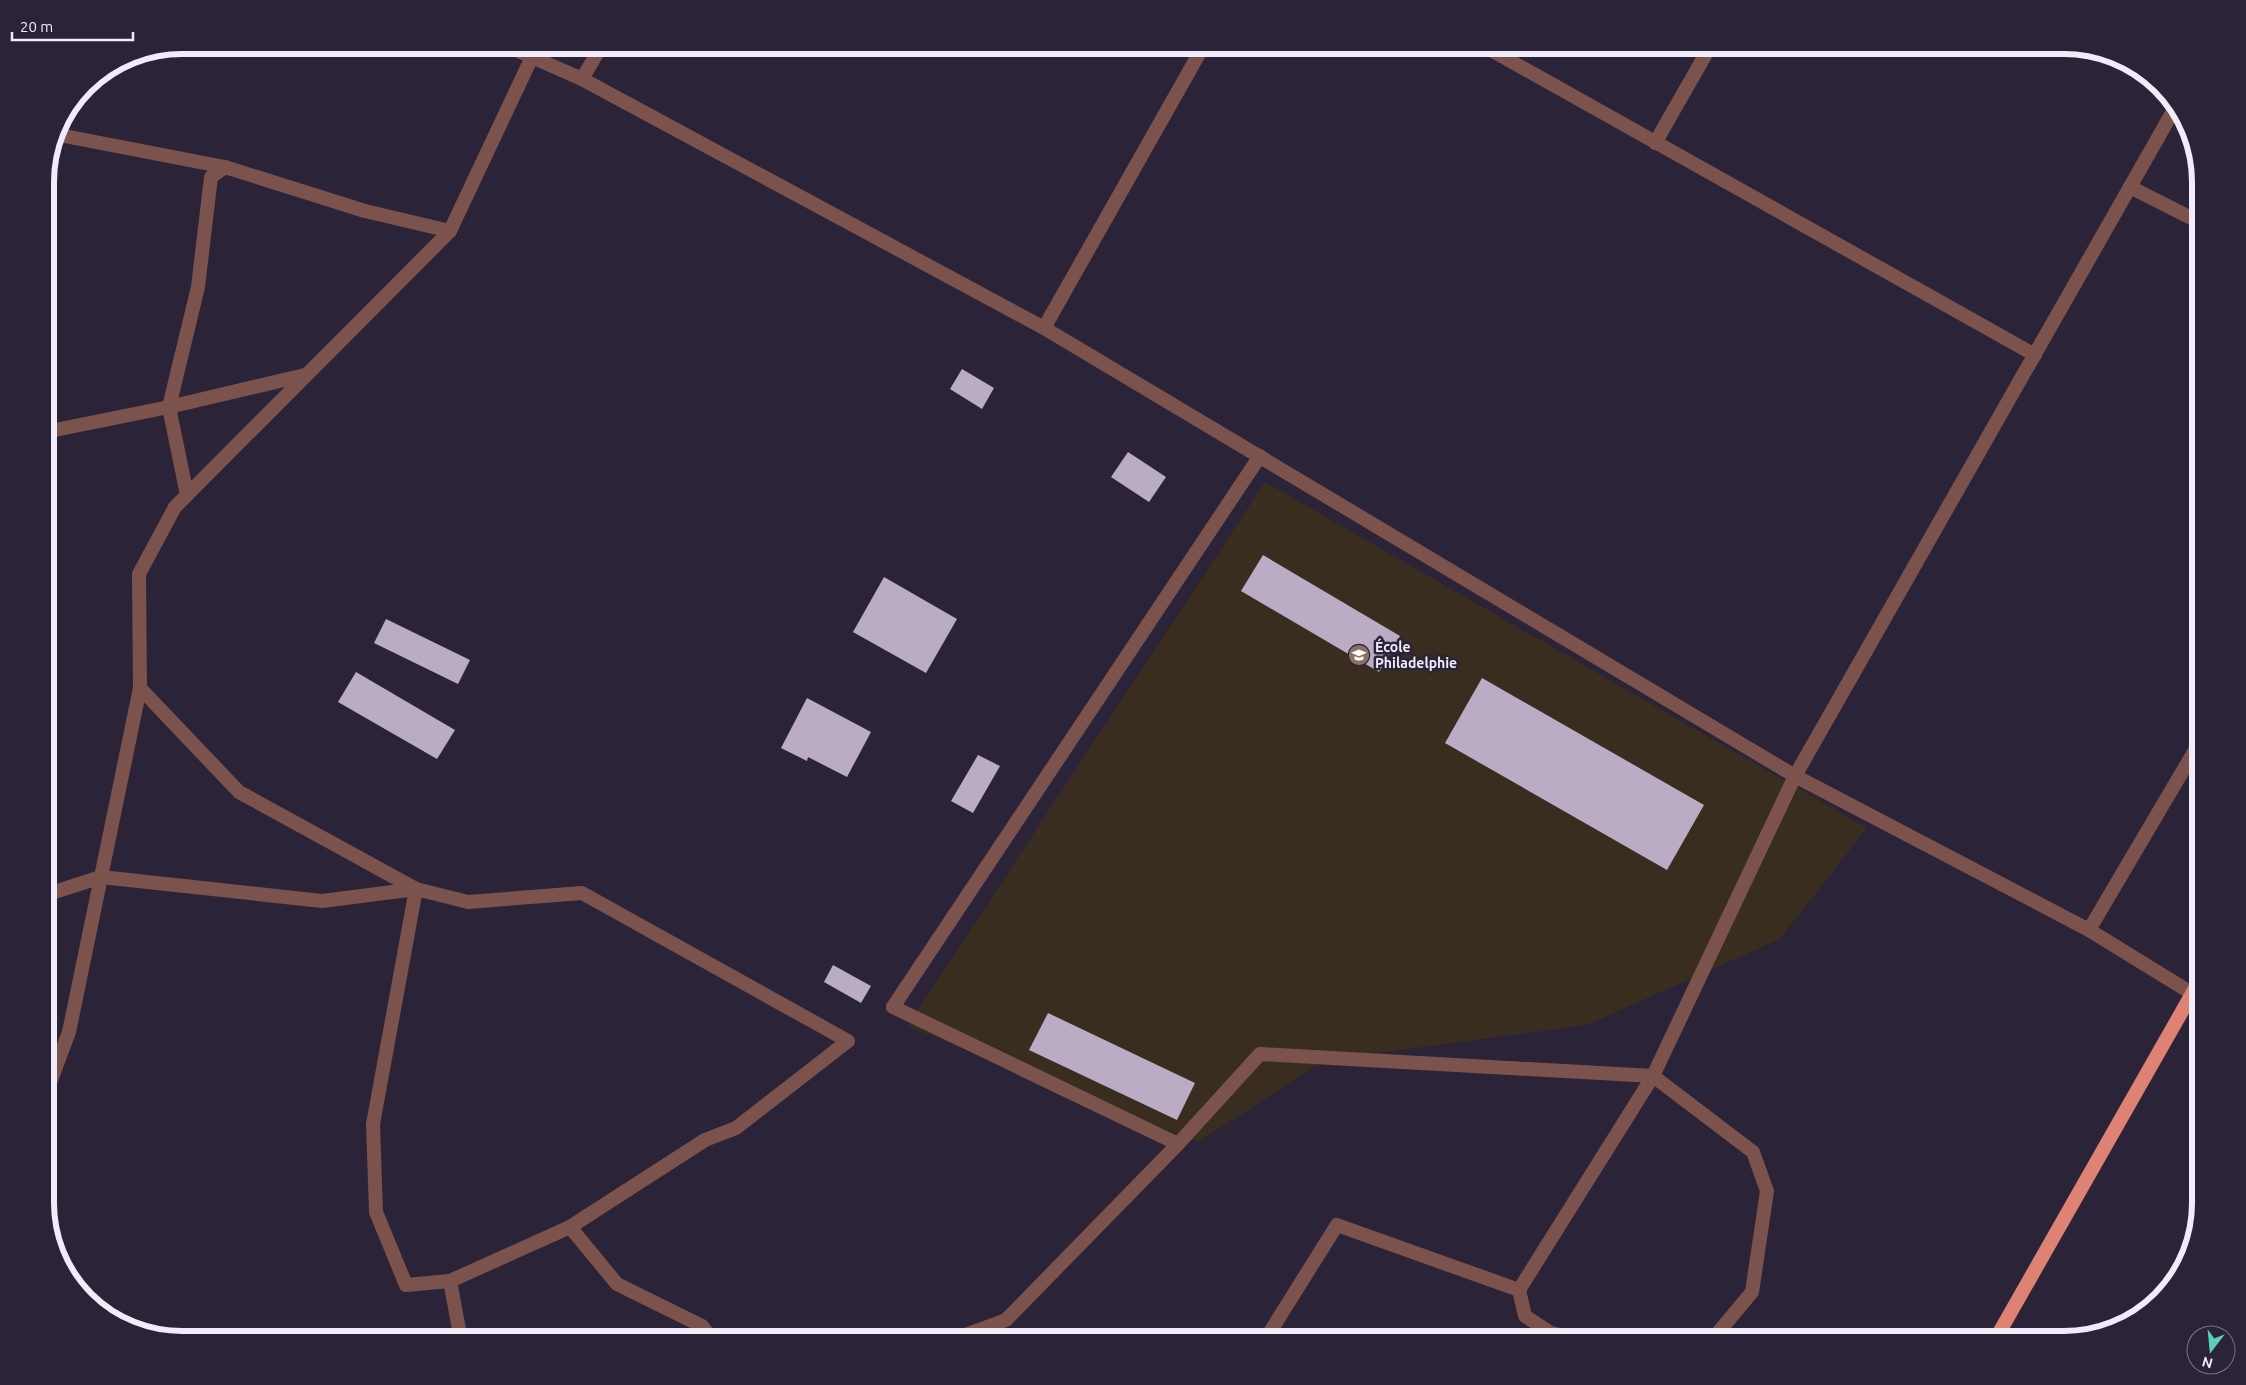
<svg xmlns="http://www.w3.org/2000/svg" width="2246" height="1385" font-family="Ubuntu,sans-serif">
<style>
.education{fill:#392d1f}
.building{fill:#b9acc4}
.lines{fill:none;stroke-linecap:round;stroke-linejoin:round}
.service{stroke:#7b524c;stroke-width:14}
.minor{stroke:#7b524c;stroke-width:14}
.trunk{stroke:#de8274;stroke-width:14}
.labels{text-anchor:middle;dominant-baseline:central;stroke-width:5;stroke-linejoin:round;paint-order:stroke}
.poi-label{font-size:14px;font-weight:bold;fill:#f0ecf9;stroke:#2b2438;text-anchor:start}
.rim{fill:none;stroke:#f0ecf9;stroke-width:6}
</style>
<rect width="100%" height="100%" fill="#2b2438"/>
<path class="education" d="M 1265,482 L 1867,828 L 1780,939 L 1587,1025 L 1325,1060 L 1198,1142 L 907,1026 Z"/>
<g class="building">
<path d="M 962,369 L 994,388 L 982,409 L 950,389 Z"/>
<path d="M 1128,452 L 1166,477 L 1149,502 L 1111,477 Z"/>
<path d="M 1263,555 L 1400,636 L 1379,672 L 1241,591 Z"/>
<path d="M 884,577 L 957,619 L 926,673 L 853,632 Z"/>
<path d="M 386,619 L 470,660 L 458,684 L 374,643 Z"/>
<path d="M 356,672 L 455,730 L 437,759 L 338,702 Z"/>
<path d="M 1482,678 L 1704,805 L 1667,870 L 1445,743 Z"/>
<path d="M 807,698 L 871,732 L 847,777 L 808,757 L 807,761 L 781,748 Z"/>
<path d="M 978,755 L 1000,766 L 973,813 L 951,801 Z"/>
<path d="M 833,965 L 871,986 L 861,1003 L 824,982 Z"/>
<path d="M 1048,1013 L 1195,1083 L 1177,1120 L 1029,1050 Z"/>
</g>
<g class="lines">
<g class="service">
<path d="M 54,134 L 225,167"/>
<path d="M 2130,187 L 2201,223"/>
<path d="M 187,495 L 169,407 L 198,287 L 211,177 L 225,167 L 365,211 L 450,231"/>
<path d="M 140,688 L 239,792 L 416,889 L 468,902 L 582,893 L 848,1041 L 736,1128 L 705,1140 L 570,1227 L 450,1281 L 406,1285 L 376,1212 L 373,1124 L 416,889"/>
<path d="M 2089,930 L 2201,740"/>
<path d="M 893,1007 L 1178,1144"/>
<path d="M 570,1227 L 617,1284 L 702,1326 L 713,1340"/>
<path d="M 450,1281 L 461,1340"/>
<path d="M 1519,1290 L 1525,1316 L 1551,1333 L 1584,1340"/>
<path d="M 910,1340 L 915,1337 L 957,1338 L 1006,1320 L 1178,1144 L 1260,1054 L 1653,1076 L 1795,776"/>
<path d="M 1265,1340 L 1337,1225 L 1519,1290 L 1653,1076 L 1753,1152 L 1767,1191 L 1752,1292 L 1712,1340"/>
</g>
<g class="minor">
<path d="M 505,45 L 582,79 L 1044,328 L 1795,776 L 2089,930 L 2193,994"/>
<path d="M 1482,45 L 2035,355"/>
<path d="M 582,79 L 602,45"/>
<path d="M 1655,143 L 1711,45"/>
<path d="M 1044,328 L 1204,45"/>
<path d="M 45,432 L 169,407 L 305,375"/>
<path d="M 1795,776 L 2176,106"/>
<path d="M 45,895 L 101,877 L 322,901 L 416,889"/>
<path d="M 893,1007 L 1260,456"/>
<path d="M 45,1096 L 69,1032 L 140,688 L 139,574 L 175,507 L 450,231 L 532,57"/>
</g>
<path class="trunk" d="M 1995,1340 L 2201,978"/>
</g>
<defs>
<g id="school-disc" transform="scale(1.125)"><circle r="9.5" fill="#8d6e63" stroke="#2b2438"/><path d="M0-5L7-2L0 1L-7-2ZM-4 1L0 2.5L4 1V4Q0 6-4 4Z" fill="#fff"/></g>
</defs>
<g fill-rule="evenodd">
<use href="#school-disc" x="1359" y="655"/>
</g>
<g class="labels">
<g class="poi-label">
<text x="1375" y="647">École<tspan x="1375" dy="16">Philadelphie</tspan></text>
</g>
</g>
<path d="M0 0H2246V1385H0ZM182 54H2064A128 128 0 0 1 2192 182V1203A128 128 0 0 1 2064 1331H182A128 128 0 0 1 54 1203V182A128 128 0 0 1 182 54Z" fill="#2b2438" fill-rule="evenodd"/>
<path class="rim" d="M182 54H2064A128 128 0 0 1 2192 182V1203A128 128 0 0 1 2064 1331H182A128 128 0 0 1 54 1203V182A128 128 0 0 1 182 54Z"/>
<g transform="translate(2211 1350) rotate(196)"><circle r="24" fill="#2b2438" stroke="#7a7485"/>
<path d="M0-4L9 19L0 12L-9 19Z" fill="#5cceba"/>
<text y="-8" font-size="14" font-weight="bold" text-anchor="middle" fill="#f0ecf9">N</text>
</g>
<path d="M12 32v8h121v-8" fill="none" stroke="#f0ecf9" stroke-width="2.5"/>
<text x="20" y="32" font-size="15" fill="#f0ecf9" stroke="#2b2438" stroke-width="4" paint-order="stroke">20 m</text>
</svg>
